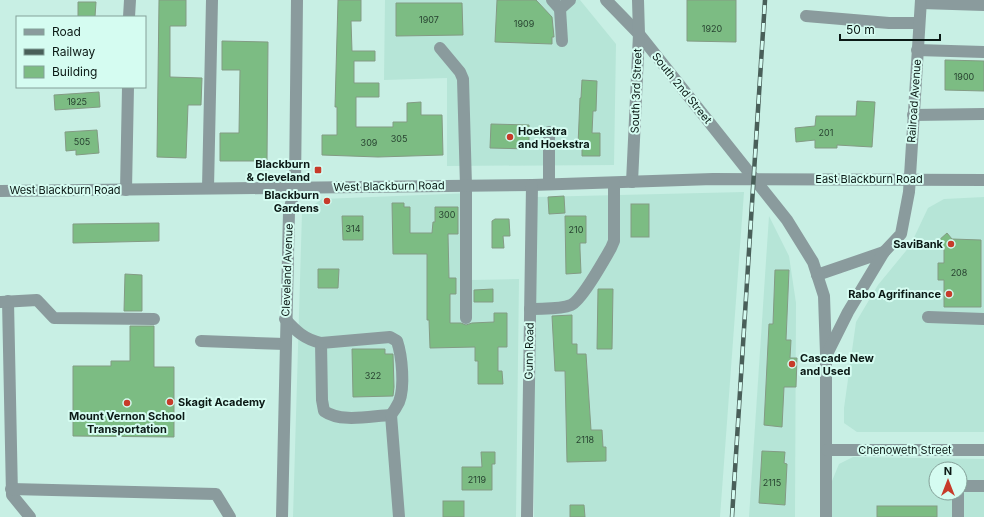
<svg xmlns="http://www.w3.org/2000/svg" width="984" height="517" font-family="Inter,sans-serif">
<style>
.built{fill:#b6e5d7;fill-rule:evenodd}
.building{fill:#7cbc83;stroke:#839b84}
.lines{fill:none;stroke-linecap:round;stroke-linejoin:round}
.minor{stroke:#8a9b9d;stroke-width:12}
.rail-casing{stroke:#495f59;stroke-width:4.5}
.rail{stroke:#d5fcf1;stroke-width:3;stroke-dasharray:9;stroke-linecap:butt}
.poi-dot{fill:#c73b2a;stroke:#d5fcf1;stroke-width:1.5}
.labels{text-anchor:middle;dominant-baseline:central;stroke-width:4;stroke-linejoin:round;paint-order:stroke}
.number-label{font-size:9px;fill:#274230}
.street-label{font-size:11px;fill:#0b1915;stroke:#d5fcf1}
.poi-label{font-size:11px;font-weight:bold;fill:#0b1915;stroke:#d5fcf1;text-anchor:end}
</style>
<rect width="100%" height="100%" fill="#c8efe4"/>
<g class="built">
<path d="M 385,0 L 580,0 L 616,44 L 614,165 L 447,166 L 447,78 L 384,80 Z"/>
<path d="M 744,192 L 720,517 L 534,517 L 536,197 Z"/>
<path d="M 472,193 L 471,280 L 519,279 L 516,517 L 293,517 L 302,213 L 322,199 Z"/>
<path d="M 984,197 L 984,432 L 857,432 L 844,423 L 844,408 L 856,322 L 878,285 L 910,246 L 928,208 L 944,199 Z"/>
<path d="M 769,216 L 789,256 L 796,303 L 795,517 L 749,517 Z"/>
<path d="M 853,457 L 984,459 L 984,517 L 832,517 L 832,481 L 839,464 ZM 936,469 L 960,469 L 960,493 L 936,493 Z"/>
</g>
<g class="building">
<path d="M 159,0 L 186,0 L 186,26 L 170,26 L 170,77 L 202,78 L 201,105 L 188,105 L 186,158 L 157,157 Z"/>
<path d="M 338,0 L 361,0 L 361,21 L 351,21 L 352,51 L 375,51 L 375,61 L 354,61 L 354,83 L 379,83 L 379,97 L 356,97 L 356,127 L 393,127 L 393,122 L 407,122 L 407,103 L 421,102 L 421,115 L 442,115 L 443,155 L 378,157 L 322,155 L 322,135 L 337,135 L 337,107 L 335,107 Z"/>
<path d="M 497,0 L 536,0 L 552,17 L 554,37 L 552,37 L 552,44 L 495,42 Z"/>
<path d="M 687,0 L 736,0 L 736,42 L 687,41 Z"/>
<path d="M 78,2 L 96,2 L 95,17 L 78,17 Z"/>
<path d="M 396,3 L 462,3 L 463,35 L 396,36 Z"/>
<path d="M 222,41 L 268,42 L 267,161 L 220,161 L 220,133 L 239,133 L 240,70 L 222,70 Z"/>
<path d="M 945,60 L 984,61 L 984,91 L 945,90 Z"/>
<path d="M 582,80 L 597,81 L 596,111 L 593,111 L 592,133 L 600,133 L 600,156 L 582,156 L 582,145 L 578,145 L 580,98 L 581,98 Z"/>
<path d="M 99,92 L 100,107 L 55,110 L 54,95 Z"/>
<path d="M 857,101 L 875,102 L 872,147 L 837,145 L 837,148 L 815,148 L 815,140 L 796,142 L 795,128 L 815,126 L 816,116 L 856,116 Z"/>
<path d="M 491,124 L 529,125 L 529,149 L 490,148 Z"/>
<path d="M 97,130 L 99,153 L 76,155 L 76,150 L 66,151 L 65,132 Z"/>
<path d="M 564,196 L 565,213 L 549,214 L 548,197 Z"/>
<path d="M 392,203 L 404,203 L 404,207 L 410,207 L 410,233 L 432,233 L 433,222 L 435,222 L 435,207 L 458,207 L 458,234 L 448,234 L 449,278 L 456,278 L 456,294 L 450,294 L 450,323 L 461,323 L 466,325 L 472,323 L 494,322 L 494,313 L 507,313 L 507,347 L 498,347 L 498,371 L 502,371 L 503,384 L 478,384 L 478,361 L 475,361 L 475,347 L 430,348 L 429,320 L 427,320 L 427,254 L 393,254 Z"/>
<rect x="631" y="204" width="18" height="33"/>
<path d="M 342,216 L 363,216 L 363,240 L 343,240 Z"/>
<path d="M 565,216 L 586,216 L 586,243 L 580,243 L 580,249 L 581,273 L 566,274 Z"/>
<path d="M 495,219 L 509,219 L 510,236 L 503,236 L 504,248 L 492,248 L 492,221 Z"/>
<path d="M 159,223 L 159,241 L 73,243 L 73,224 Z"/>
<path d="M 947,233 L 952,239 L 981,240 L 981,307 L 944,307 L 944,280 L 938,280 L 938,263 L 944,263 L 944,247 L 938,241 Z"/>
<path d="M 318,269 L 339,269 L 338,288 L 318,288 Z"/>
<path d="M 775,270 L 789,270 L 786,340 L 791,340 L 790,358 L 797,358 L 796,387 L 784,387 L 782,427 L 764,425 L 769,324 L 773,324 Z"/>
<path d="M 125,274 L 142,275 L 142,311 L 124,311 Z"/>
<path d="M 493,289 L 493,302 L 474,302 L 474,290 Z"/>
<path d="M 598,289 L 613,289 L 612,349 L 597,349 Z"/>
<path d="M 572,315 L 572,344 L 577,344 L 577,354 L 586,354 L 591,430 L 602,430 L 603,447 L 606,447 L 606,461 L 567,462 L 565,371 L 555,371 L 552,316 Z"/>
<path d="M 130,326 L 154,326 L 154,367 L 174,367 L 174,437 L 73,436 L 73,366 L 111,366 L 111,361 L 130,361 Z"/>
<path d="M 352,349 L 385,349 L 385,354 L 393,354 L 394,387 L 393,396 L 353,397 Z"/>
<path d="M 762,451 L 785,452 L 784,463 L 787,464 L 785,505 L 759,503 Z"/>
<path d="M 481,452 L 495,452 L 495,464 L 492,464 L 492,490 L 462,490 L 462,467 L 482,467 Z"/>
<rect x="443" y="501" width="21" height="16"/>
<path d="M 570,505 L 584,505 L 585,517 L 570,517 Z"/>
<rect x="877" y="506" width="60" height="11"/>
</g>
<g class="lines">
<g class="minor">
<path d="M 552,0 L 560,9"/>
<path d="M 606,0 L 639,34 L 787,220 L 813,262 L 824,296 L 826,354 L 826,517"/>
<path d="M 921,3 L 984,5"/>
<path d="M 806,16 L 889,23 L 919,23"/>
<path d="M 129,17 L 130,0"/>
<path d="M 562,41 L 560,9 L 570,0"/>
<path d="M 440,48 L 460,72 L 463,79 L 466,186 L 466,318"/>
<path d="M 917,50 L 984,52"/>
<path d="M 913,115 L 984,114"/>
<path d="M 549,132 L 549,184"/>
<path d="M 632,182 L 639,34 L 638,0"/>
<path d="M 208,188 L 212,0"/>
<path d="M 126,190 L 128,87"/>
<path d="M 0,191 L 532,185 L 713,179 L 984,180"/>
<path d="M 817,275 L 884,252"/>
<path d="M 8,301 L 12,495 L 30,517"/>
<path d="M 1,302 L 37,300 L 54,318 L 154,319"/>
<path d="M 530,309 C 542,308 560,310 571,305 C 582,300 604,260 611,248 L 614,241 L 614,183"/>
<path d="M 928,317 L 984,319"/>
<path d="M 285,319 C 296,331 304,339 321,343 L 322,400 L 324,411 C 341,423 370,416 391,415 L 399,517"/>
<path d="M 201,341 L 285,344"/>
<path d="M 321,343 L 390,337 L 397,341 C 402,356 405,387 399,402 C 397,406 394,411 391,415"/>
<path d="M 828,352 L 848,312 L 884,252 L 901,234 L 909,192 L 921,0"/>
<path d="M 827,450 L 984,450"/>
<path d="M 960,486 L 984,486"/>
<path d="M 11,489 L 216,494 L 230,517"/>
<path d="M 958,493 L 958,517"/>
<path d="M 282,517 L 289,212 L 295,187 L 297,0"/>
<path d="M 527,517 L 532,185"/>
</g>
<g class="rail-casing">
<path id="rail" d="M 732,517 L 765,0"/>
</g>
<use href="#rail" class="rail"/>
</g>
<g class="poi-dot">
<circle cx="510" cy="137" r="4"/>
<rect x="314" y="166" width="8" height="8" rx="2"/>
<circle cx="327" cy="201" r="4"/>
<circle cx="951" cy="244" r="4"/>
<circle cx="949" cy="294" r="4"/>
<circle cx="792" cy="364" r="4"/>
<circle cx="170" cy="402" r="4"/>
<circle cx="127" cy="403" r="4"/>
</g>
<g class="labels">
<g class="number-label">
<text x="429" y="19">1907</text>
<text x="524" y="23">1909</text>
<text x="712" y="28">1920</text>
<text x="964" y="76">1900</text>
<text x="77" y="101">1925</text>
<text x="826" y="132">201</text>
<text x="399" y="138">305</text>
<text x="82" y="141">505</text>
<text x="369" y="142">309</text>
<text x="447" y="214">300</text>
<text x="353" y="228">314</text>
<text x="576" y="229">210</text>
<text x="959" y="272">208</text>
<text x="373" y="375">322</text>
<text x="585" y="439">2118</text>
<text x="477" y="479">2119</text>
<text x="772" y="482">2115</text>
</g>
<g class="street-label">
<text transform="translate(682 88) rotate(51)">South 2nd Street</text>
<text transform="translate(636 91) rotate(-88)">South 3rd Street</text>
<text transform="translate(914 101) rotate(-86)">Railroad Avenue</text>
<text x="869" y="179">East Blackburn Road</text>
<text transform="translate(389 186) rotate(-1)">West Blackburn Road</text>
<text x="65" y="190">West Blackburn Road</text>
<text transform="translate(287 270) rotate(-88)">Cleveland Avenue</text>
<text transform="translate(529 351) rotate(-89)">Gunn Road</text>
<text x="905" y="450">Chenoweth Street</text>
</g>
<g class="poi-label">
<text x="518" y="131" text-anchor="start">Hoekstra<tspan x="518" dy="13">and Hoekstra</tspan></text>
<text x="310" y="164">Blackburn<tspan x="310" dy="13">&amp; Cleveland</tspan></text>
<text x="319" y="195">Blackburn<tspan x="319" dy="13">Gardens</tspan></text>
<text x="943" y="244">SaviBank</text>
<text x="941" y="294">Rabo Agrifinance</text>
<text x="800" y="358" text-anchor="start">Cascade New<tspan x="800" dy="13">and Used</tspan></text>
<text x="178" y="402" text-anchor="start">Skagit Academy</text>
<text x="127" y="416" text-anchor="middle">Mount Vernon School<tspan x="127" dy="13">Transportation</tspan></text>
</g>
</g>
<rect x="16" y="16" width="130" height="72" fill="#d5fcf1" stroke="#84a199"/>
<rect x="24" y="29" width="20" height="6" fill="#8a9b9d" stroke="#84a199"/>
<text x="52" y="36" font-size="12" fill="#0b1915">Road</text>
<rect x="24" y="49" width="20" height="6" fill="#495f59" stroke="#84a199"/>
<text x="52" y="56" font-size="12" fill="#0b1915">Railway</text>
<rect x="24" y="66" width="20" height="12" fill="#7cbc83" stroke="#84a199"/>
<text x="52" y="76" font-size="12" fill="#0b1915">Building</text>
<g transform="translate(948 481)"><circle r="19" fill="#d5fcf1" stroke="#84a199"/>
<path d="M0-3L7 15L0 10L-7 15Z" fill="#c73b2a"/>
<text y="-6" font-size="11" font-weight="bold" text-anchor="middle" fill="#0b1915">N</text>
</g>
<path d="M840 34v6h100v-6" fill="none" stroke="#0b1915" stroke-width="2"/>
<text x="846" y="34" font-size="12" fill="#0b1915" stroke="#d5fcf1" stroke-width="3" paint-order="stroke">50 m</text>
</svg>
